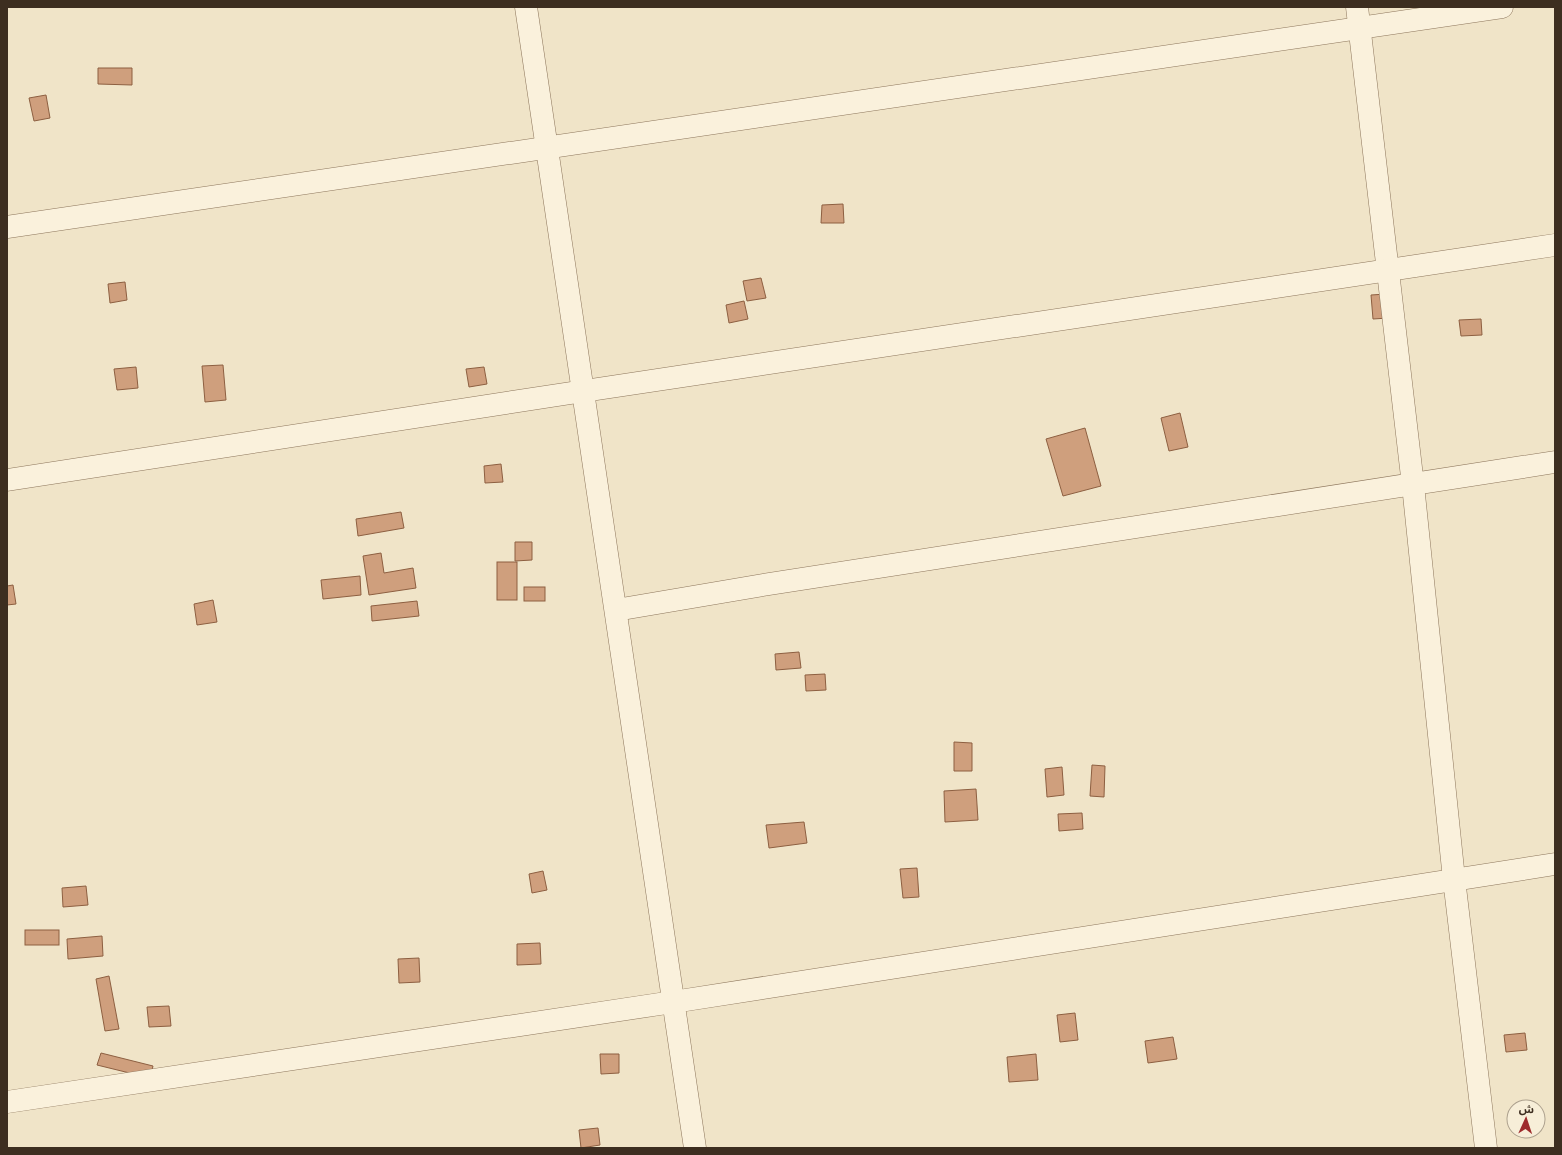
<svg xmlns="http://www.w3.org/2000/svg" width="1562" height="1155" font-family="Spectral,'Noto Sans Arabic',serif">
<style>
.building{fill:#cf9f7d;stroke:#8d5f41}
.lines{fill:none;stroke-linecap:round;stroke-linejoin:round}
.minor-casing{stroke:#8d765c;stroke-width:23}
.minor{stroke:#faf1dc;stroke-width:22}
</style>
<rect width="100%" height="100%" fill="#f0e4c8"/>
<g class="building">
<path d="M 98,68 L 132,68 L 132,85 L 98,84 Z"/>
<path d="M 46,95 L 50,118 L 34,121 L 29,98 Z"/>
<path d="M 843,204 L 844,223 L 821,223 L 822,205 Z"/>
<path d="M 761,278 L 766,298 L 747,301 L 743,281 Z"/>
<path d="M 125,282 L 127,300 L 110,303 L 108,284 Z"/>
<path d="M 1386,294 L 1388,318 L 1373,319 L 1371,295 Z"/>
<path d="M 744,301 L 748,319 L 729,323 L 726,305 Z"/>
<path d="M 1481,319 L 1482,335 L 1461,336 L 1459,320 Z"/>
<path d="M 223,365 L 226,400 L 205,402 L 202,366 Z"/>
<path d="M 136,367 L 138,388 L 117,390 L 114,369 Z"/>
<path d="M 484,367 L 487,384 L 469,387 L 466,369 Z"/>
<path d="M 1180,413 L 1188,447 L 1169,451 L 1161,418 Z"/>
<path d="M 1085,428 L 1101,486 L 1063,496 L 1046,439 Z"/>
<path d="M 501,464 L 503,482 L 485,483 L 484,466 Z"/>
<path d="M 401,512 L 404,528 L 358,536 L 356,519 Z"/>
<path d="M 515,542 L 532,542 L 532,560 L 515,561 Z"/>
<path d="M 381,553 L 384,573 L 413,568 L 416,588 L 369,595 L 363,556 Z"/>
<rect x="497" y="562" width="20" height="38"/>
<path d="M 360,576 L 361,595 L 323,599 L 321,580 Z"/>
<path d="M 13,585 L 16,604 L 7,605 L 7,586 Z"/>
<rect x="524" y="587" width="21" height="14"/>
<path d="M 213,600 L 217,622 L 197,625 L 194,604 Z"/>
<path d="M 417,601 L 419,616 L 372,621 L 371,606 Z"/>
<path d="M 799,652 L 801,668 L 776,670 L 775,654 Z"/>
<path d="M 825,674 L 826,690 L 806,691 L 805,675 Z"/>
<path d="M 954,742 L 972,743 L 972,771 L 954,771 Z"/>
<path d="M 1092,765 L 1105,766 L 1104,797 L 1090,796 Z"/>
<path d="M 1062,767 L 1064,795 L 1047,797 L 1045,769 Z"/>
<path d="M 976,789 L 978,820 L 945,822 L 944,791 Z"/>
<path d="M 1082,813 L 1083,829 L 1059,831 L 1058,814 Z"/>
<path d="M 804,822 L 807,843 L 769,848 L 766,825 Z"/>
<path d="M 917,868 L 919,897 L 903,898 L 900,869 Z"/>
<path d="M 543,871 L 547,890 L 532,893 L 529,874 Z"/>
<path d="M 86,886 L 88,905 L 63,907 L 62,888 Z"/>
<rect x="25" y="930" width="34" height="15"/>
<path d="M 102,936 L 103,956 L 68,959 L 67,939 Z"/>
<path d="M 540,943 L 541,964 L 517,965 L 517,944 Z"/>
<path d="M 419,958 L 420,982 L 399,983 L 398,959 Z"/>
<path d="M 109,976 L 119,1029 L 105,1031 L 96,979 Z"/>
<path d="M 169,1006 L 171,1026 L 149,1027 L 147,1007 Z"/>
<path d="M 1075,1013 L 1078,1040 L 1060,1042 L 1057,1015 Z"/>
<path d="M 1525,1033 L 1527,1050 L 1506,1052 L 1504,1035 Z"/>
<path d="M 1173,1037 L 1177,1059 L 1148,1063 L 1145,1041 Z"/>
<path d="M 101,1053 L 153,1066 L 150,1078 L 97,1065 Z"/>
<path d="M 600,1054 L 619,1054 L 619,1073 L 601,1074 Z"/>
<path d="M 1036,1054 L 1038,1080 L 1009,1082 L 1007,1057 Z"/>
<path d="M 598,1128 L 600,1145 L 581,1148 L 579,1130 Z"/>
</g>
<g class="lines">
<g class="minor-casing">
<g id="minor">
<path d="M 526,7 L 695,1148"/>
<path d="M 1357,7 L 1413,485 L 1454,879 L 1486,1148"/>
<path d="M 7,227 L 1502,7"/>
<path d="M 7,480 L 584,391 L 1555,245"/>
<path d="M 616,610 L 763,585 L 1555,462"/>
<path d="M 7,1102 L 673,1002 L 1555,864"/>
</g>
</g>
<use href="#minor" class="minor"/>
</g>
<rect width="1562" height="1155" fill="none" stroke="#3d2e20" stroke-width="16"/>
<g transform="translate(1526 1119) rotate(3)"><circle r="19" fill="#f7eed8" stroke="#ada18e"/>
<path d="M0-3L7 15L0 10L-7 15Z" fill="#9e2a2b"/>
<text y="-6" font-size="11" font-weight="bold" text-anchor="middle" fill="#3d2e20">ش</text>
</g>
</svg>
